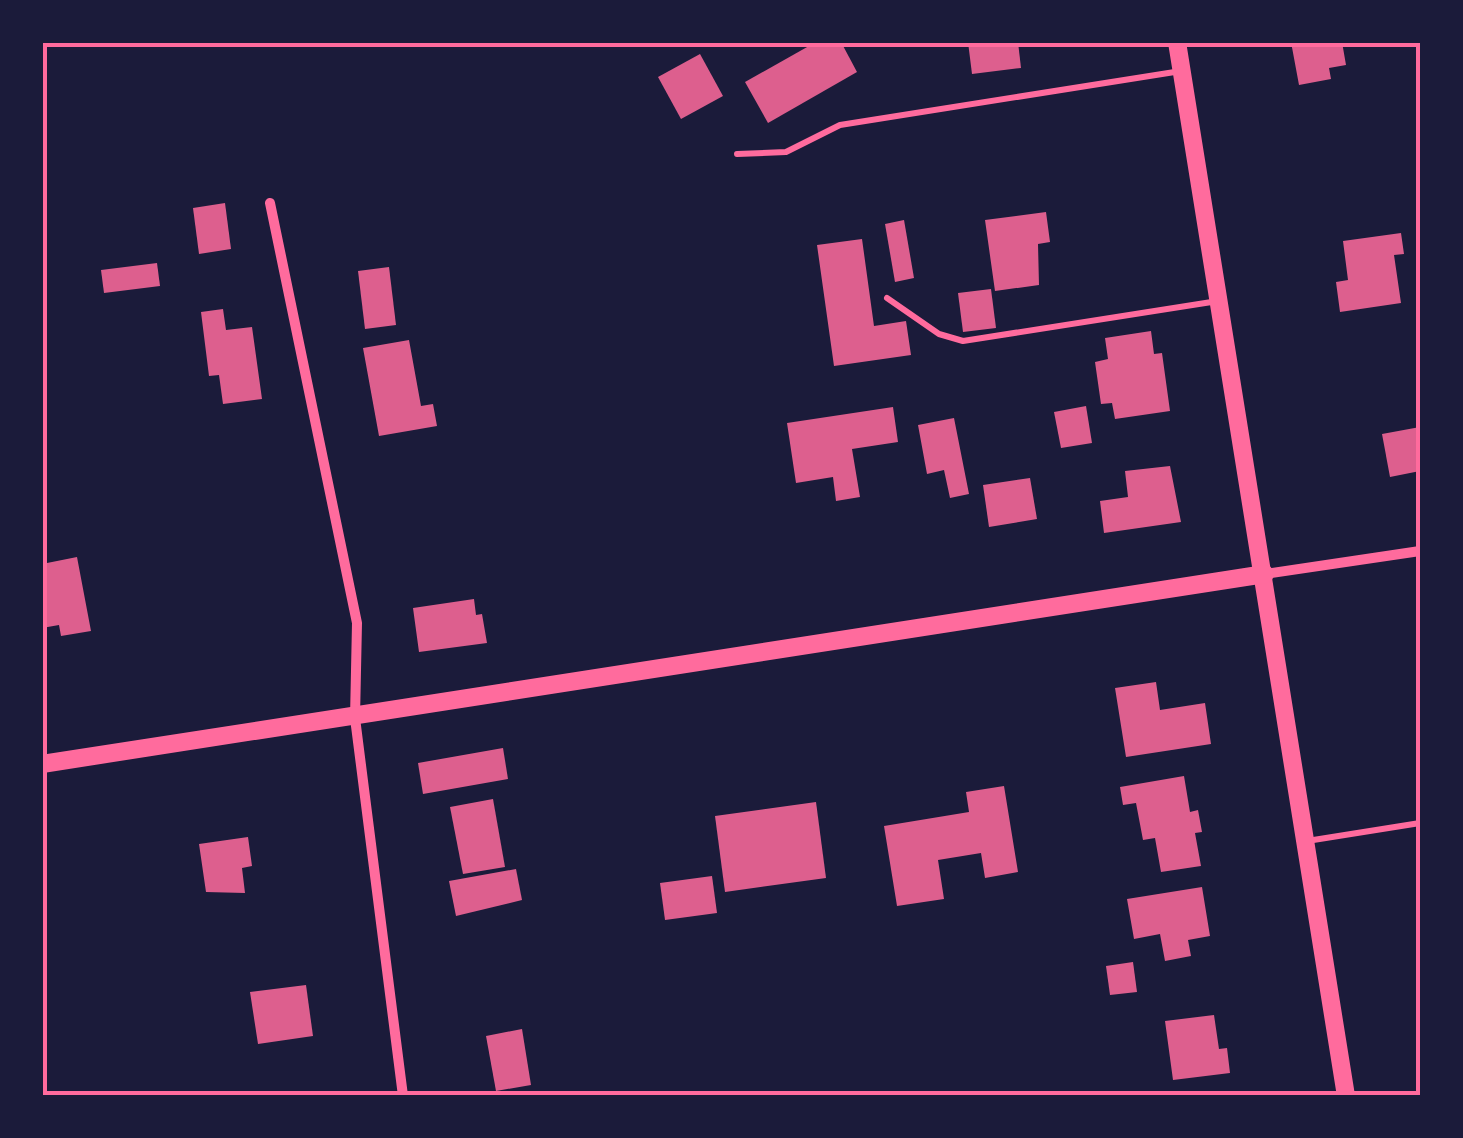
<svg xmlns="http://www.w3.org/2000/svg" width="1463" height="1138" font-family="Lato,sans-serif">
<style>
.building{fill:#dd5f8e}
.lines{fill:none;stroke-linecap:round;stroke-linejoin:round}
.service{stroke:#ff6b9d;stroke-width:6}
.minor{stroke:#ff6b9d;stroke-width:10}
.tertiary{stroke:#ff6b9d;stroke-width:18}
.neatline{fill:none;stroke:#ff6b9d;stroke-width:4}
</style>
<rect width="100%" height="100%" fill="#1b1b3a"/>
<g class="building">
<path d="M 816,42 L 841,42 L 857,72 L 768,123 L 745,82 Z"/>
<path d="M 968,42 L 1018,42 L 1021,68 L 972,74 Z"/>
<path d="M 1291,42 L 1342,42 L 1346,65 L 1329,68 L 1331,79 L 1299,85 Z"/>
<path d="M 700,54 L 723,96 L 681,119 L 658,77 Z"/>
<path d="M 225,203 L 231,249 L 199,254 L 193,208 Z"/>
<path d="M 1046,212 L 1050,242 L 1038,244 L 1039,285 L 995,291 L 985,220 Z"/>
<path d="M 904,220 L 914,278 L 895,282 L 885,224 Z"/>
<path d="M 1401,233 L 1404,254 L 1394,255 L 1401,303 L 1340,312 L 1336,282 L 1348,280 L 1343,241 Z"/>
<path d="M 862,239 L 874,326 L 906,321 L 911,355 L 834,366 L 817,245 Z"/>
<path d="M 157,263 L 160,286 L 104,293 L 101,270 Z"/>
<path d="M 389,267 L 396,325 L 365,329 L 358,271 Z"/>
<path d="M 991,289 L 996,328 L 963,332 L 958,293 Z"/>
<path d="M 223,309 L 226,330 L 252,327 L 262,399 L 223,404 L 219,375 L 209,376 L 201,312 Z"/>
<path d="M 1151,331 L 1154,354 L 1162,353 L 1170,411 L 1115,419 L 1112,403 L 1101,404 L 1095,362 L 1108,359 L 1105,338 Z"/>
<path d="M 409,340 L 421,406 L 433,404 L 437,426 L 379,436 L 363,348 Z"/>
<path d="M 1086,406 L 1092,443 L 1061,448 L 1054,412 Z"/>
<path d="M 893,407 L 898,442 L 852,449 L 860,497 L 836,501 L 833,477 L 796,483 L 787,423 Z"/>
<path d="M 954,418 L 969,494 L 950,498 L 944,470 L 927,474 L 918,425 Z"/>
<path d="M 1420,427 L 1420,471 L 1390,477 L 1382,434 Z"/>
<path d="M 1170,466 L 1181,522 L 1104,533 L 1100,501 L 1128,497 L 1125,471 Z"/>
<path d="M 1030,478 L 1037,519 L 989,527 L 983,485 Z"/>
<path d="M 77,557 L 91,631 L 61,636 L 59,625 L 42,628 L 42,564 Z"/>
<path d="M 474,599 L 476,615 L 482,614 L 487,643 L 419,652 L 413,608 Z"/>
<path d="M 1156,682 L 1160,710 L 1205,703 L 1211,744 L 1126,757 L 1115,688 Z"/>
<path d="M 503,748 L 508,779 L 423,794 L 418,763 Z"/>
<path d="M 1184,776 L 1190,812 L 1198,810 L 1202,832 L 1195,833 L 1201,866 L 1161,872 L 1155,838 L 1143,840 L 1136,803 L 1123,805 L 1120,787 Z"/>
<path d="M 1004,786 L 1018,872 L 985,878 L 981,853 L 938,860 L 944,899 L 897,906 L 884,826 L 969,812 L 966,792 Z"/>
<path d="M 493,799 L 505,867 L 463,874 L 450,807 Z"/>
<path d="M 816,802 L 826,878 L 725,892 L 715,816 Z"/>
<path d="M 248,837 L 252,866 L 242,868 L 245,893 L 206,892 L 199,844 Z"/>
<path d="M 516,869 L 522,900 L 456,916 L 449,881 Z"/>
<path d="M 712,876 L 717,913 L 665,920 L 660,883 Z"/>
<path d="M 1202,887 L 1210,936 L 1188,940 L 1191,956 L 1165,961 L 1160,934 L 1134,939 L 1127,899 Z"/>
<path d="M 1133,962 L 1137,992 L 1110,995 L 1106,966 Z"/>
<path d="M 306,985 L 313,1036 L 258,1044 L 250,992 Z"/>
<path d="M 1214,1015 L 1219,1049 L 1227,1048 L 1230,1073 L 1173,1080 L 1165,1021 Z"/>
<path d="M 522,1029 L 531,1085 L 496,1091 L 486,1036 Z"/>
</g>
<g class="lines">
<g class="service">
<path d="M 737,154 L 786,152 L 840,125 L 1181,71"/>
<path d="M 887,298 L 939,334 L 963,341 L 1218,301"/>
<path d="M 1307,841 L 1420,823"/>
</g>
<g class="minor">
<path d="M 270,203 L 357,623 L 355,718 L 403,1096"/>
<path d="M 1265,574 L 1420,551"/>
</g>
<g class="tertiary">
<path d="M 1177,42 L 1346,1096"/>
<path d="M 42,764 L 1265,574"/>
</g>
</g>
<rect width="1463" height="1138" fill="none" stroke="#1b1b3a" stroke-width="90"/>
<rect x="45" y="45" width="1373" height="1048" class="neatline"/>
</svg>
